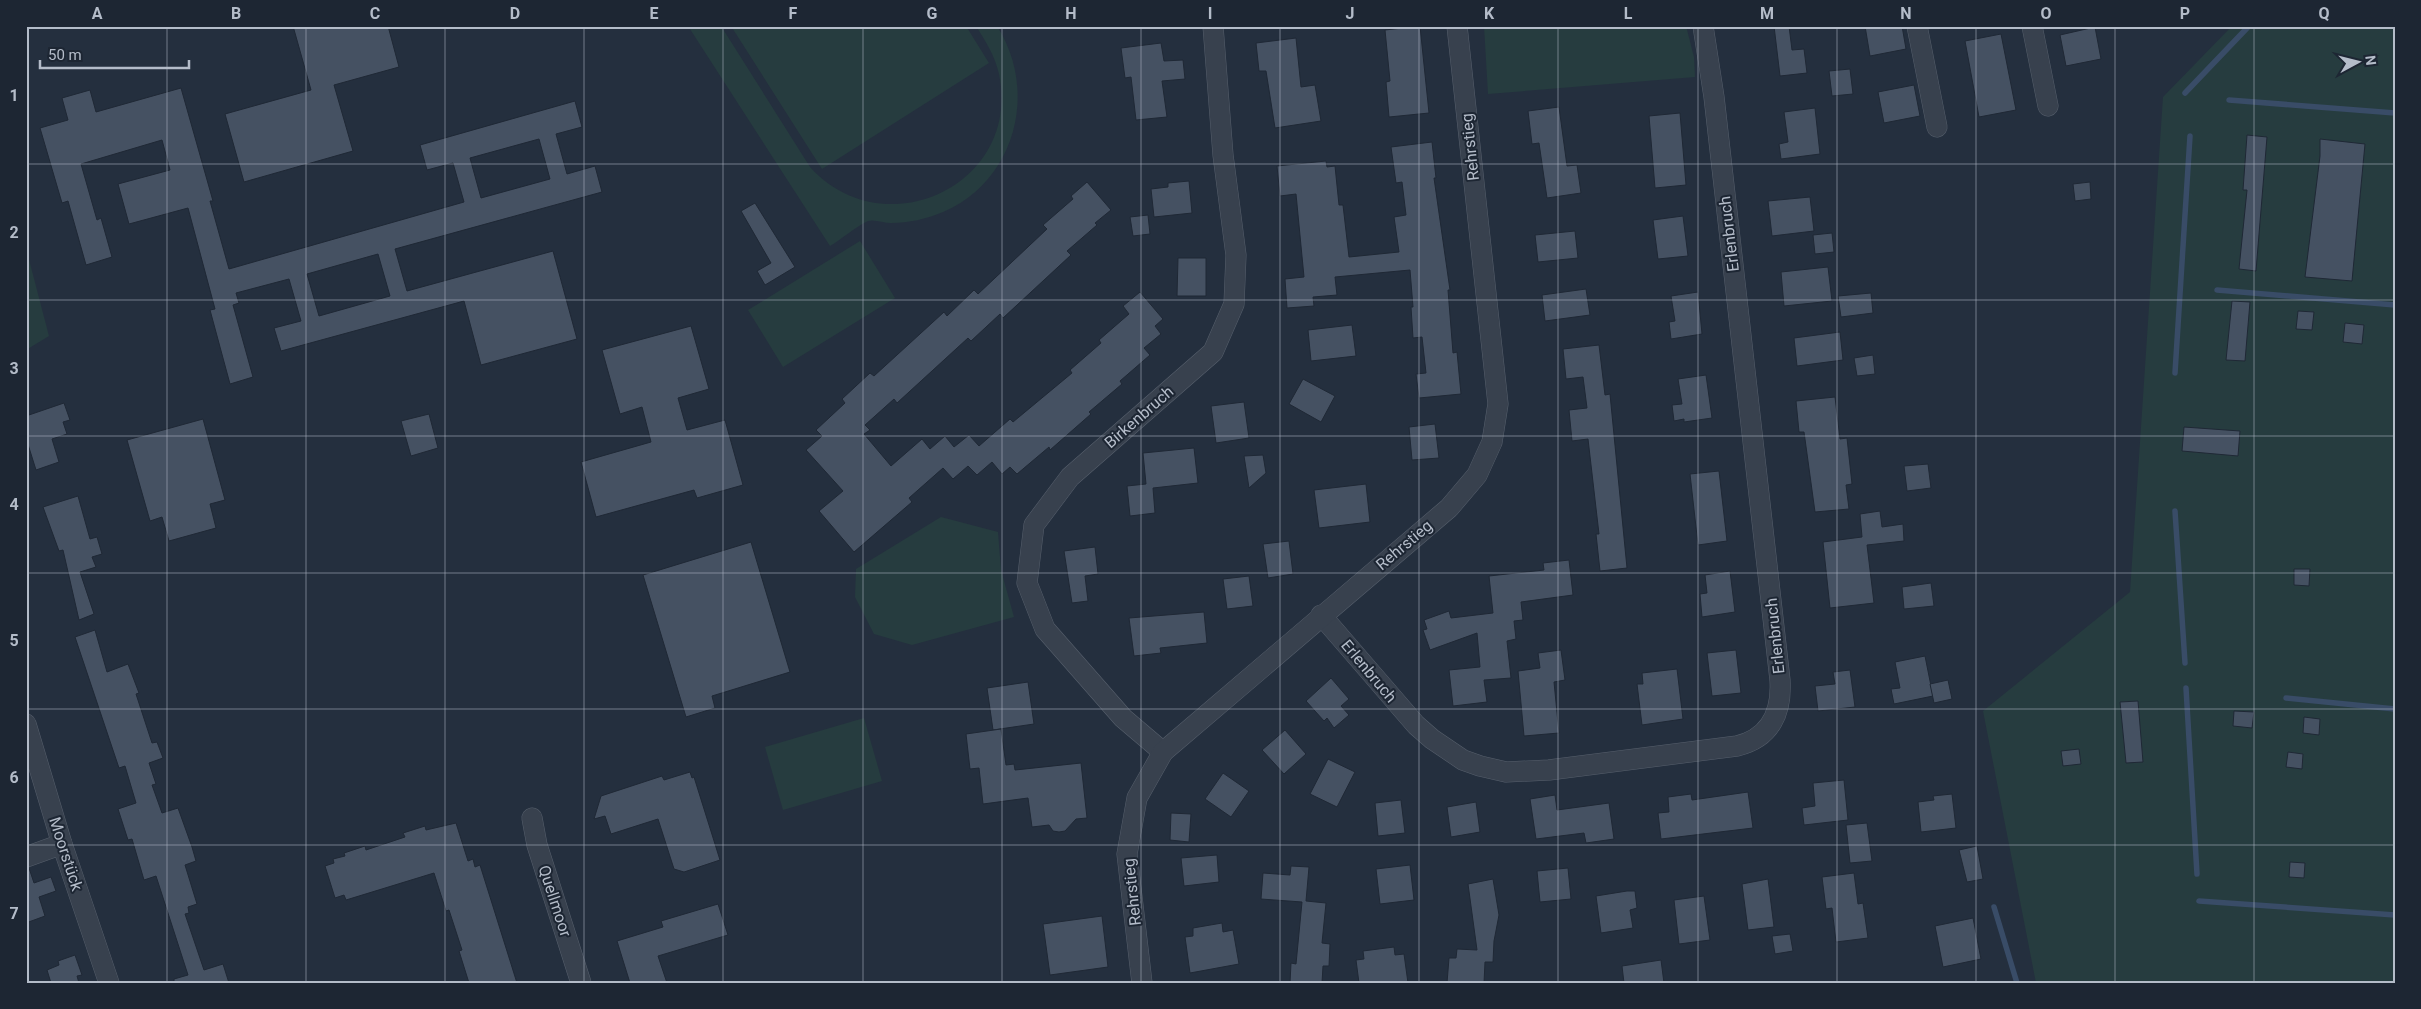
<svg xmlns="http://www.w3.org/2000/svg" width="2421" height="1009" font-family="Roboto,sans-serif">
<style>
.green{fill:#263c3f}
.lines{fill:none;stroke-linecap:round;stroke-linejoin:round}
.stream{stroke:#394c67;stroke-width:5.5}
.building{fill:#455162;stroke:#1f2835;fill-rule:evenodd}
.minor-casing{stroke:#565f6c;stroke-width:21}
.minor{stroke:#38414e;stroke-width:20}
.grid{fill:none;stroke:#b4bcc9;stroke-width:1;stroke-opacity:0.55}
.labels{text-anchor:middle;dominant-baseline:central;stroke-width:4;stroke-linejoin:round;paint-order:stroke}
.street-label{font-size:16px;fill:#b4bcc9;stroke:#1d2633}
.neatline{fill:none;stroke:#b4bcc9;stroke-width:2}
.grid-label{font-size:16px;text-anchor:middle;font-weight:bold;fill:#b4bcc9}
</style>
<rect width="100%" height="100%" fill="#242f3e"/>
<g class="green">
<path d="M 688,26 L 721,26 L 810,167 C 884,249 1022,185 999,74 C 995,56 986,42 976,26 L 997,26 C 1039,92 1015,181 943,212 C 926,219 909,223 891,223 C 884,223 874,219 868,221 C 855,227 842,239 830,246 Z"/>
<path d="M 731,26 L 966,26 L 989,63 L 822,169 Z"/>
<path d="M 1484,26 L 1686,26 L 1694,57 L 1695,77 L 1488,94 Z"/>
<path d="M 2232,26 L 2395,26 L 2395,983 L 2036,983 L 1983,711 L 2130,592 L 2163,97 Z"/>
<path d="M 860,241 L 895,298 L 783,367 L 748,310 Z"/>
<path d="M 26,248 L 49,336 L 26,350 Z"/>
<path d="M 941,517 L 998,532 L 1001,570 L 1014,617 L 912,645 L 874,634 L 855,597 L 856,569 Z"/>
<path d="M 864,718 L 882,781 L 783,810 L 765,747 Z"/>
</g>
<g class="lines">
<g class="stream">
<path d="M 2185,93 L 2249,26"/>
<path d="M 2229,100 L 2395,113"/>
<path d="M 2217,290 L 2395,305"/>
<path d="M 2175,373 L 2190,136"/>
<path d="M 2175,511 L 2185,663"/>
<path d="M 2186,688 L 2197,874"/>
<path d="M 2286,698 L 2395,709"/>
<path d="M 2199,901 L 2395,915"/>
<path d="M 1994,907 L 2017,983"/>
</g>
</g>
<g class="building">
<path d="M 293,26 L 388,26 L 399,67 L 334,85 L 353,151 L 244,182 L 225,114 L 311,90 Z"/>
<path d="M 1420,26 L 1429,113 L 1389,117 L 1386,82 L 1390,81 L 1385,30 Z"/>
<path d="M 1774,26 L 1789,26 L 1792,50 L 1804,49 L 1807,73 L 1780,76 Z"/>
<path d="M 1865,26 L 1902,26 L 1906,49 L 1870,56 Z"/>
<path d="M 2095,27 L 2101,59 L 2066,66 L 2060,35 Z"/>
<path d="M 2001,34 L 2016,110 L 1979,117 L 1965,41 Z"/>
<path d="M 1296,38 L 1301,87 L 1315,85 L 1321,121 L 1275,128 L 1266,71 L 1259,71 L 1256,43 Z"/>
<path d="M 1161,43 L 1164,61 L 1183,60 L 1185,79 L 1162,81 L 1167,117 L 1136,120 L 1131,77 L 1125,78 L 1121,48 Z"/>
<path d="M 1850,69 L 1853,94 L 1832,96 L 1829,71 Z"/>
<path d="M 1914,85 L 1920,116 L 1884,123 L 1878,92 Z"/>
<path d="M 181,88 L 213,201 L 210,201 L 229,269 L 464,202 L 453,163 L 427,170 L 420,145 L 575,101 L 582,127 L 556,134 L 567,174 L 595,166 L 602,192 L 395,249 L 407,291 L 553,251 L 577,339 L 481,365 L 464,301 L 281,351 L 274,328 L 301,321 L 289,279 L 236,293 L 239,303 L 233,305 L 253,377 L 230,384 L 210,310 L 215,309 L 188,208 L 129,224 L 118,184 L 170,170 L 162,140 L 81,164 L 97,220 L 101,218 L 112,257 L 86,265 L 68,201 L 62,203 L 40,128 L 68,120 L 62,98 L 90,90 L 96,112 ZM 539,139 L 550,179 L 481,198 L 470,158 ZM 378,254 L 390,296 L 319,316 L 307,274 Z"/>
<path d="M 1559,107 L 1567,166 L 1577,165 L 1581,193 L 1547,198 L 1539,143 L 1532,144 L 1528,111 Z"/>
<path d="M 1815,108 L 1820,154 L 1781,159 L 1779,144 L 1788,142 L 1784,112 Z"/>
<path d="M 1680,113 L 1686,185 L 1655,188 L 1649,116 Z"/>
<path d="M 2247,135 L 2267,137 L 2256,271 L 2239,269 L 2247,190 L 2243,190 Z"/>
<path d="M 2320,139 L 2365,144 L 2352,281 L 2305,277 L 2320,156 Z"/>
<path d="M 1432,142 L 1436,178 L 1434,178 L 1450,290 L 1448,290 L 1453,353 L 1457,352 L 1461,394 L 1419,398 L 1416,374 L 1426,373 L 1422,337 L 1413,338 L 1411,307 L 1413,307 L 1410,270 L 1335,277 L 1337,295 L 1313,297 L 1314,306 L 1287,308 L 1285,279 L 1304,277 L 1296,194 L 1280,196 L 1277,166 L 1326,161 L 1327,167 L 1335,166 L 1339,205 L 1343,205 L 1349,257 L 1399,252 L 1394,217 L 1406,215 L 1402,182 L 1396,183 L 1391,147 Z"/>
<path d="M 1189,181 L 1192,213 L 1154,217 L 1151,189 L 1168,187 L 1168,183 Z"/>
<path d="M 1087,182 L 1111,210 L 1095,223 L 1097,225 L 1067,251 L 1071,255 L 1003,318 L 1000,314 L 971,341 L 968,338 L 897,403 L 894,399 L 865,425 L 870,430 L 864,434 L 891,466 L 922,439 L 930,449 L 945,436 L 954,447 L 969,435 L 979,446 L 1010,419 L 1013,422 L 1072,373 L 1070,370 L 1101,343 L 1099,340 L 1129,314 L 1123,306 L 1140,292 L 1163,319 L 1155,326 L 1161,334 L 1144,348 L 1150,355 L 1120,381 L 1122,384 L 1089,412 L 1091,414 L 1050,450 L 1049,447 L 1017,474 L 1010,467 L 1002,474 L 992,462 L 977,475 L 968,466 L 953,479 L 943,468 L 909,498 L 912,502 L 854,552 L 819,511 L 843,491 L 806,450 L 822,436 L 816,430 L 845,403 L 842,399 L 870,373 L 874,376 L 944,312 L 947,316 L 974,290 L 978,294 L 1047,229 L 1043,225 L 1073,199 L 1071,196 Z"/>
<path d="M 2090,182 L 2091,199 L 2075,201 L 2073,184 Z"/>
<path d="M 1810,197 L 1814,231 L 1772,236 L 1768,201 Z"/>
<path d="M 755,203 L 795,267 L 765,285 L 757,271 L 771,263 L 741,211 Z"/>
<path d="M 1148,215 L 1150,234 L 1133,236 L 1130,217 Z"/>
<path d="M 1683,216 L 1688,256 L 1658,259 L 1653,220 Z"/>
<path d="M 1575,231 L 1578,258 L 1538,262 L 1535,235 Z"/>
<path d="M 1832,233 L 1834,252 L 1815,254 L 1813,235 Z"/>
<path d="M 1178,258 L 1206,258 L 1206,296 L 1177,296 Z"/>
<path d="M 1828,267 L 1832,301 L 1784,306 L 1781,272 Z"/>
<path d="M 1586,289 L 1590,315 L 1545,321 L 1542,295 Z"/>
<path d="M 1698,292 L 1702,334 L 1671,339 L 1669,322 L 1675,321 L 1671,296 Z"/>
<path d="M 1871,293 L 1873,313 L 1841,317 L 1838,296 Z"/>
<path d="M 2232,301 L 2250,302 L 2245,361 L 2226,360 Z"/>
<path d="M 2298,311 L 2314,312 L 2312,330 L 2296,329 Z"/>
<path d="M 2345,323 L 2364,325 L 2362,344 L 2343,342 Z"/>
<path d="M 1352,325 L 1356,356 L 1311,361 L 1308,330 Z"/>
<path d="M 691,326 L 709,389 L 678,398 L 687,430 L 725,420 L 743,485 L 697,498 L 694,490 L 596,517 L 581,462 L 651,442 L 642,407 L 620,414 L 602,350 Z"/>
<path d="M 1840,332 L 1843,360 L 1797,366 L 1794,338 Z"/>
<path d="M 1599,345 L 1605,395 L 1610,394 L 1627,568 L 1600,571 L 1596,534 L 1599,534 L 1588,439 L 1572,441 L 1569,410 L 1587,408 L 1583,377 L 1566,379 L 1563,349 Z"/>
<path d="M 1873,355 L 1875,374 L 1857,376 L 1854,358 Z"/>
<path d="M 1706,375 L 1712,418 L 1684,422 L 1684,419 L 1674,421 L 1672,405 L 1682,404 L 1678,379 Z"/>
<path d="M 1303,379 L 1335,396 L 1321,422 L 1289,404 Z"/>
<path d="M 1835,397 L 1840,439 L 1847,438 L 1852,484 L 1846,485 L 1849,509 L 1815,512 L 1804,432 L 1799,432 L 1796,401 Z"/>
<path d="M 1244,402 L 1249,438 L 1216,443 L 1211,406 Z"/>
<path d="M 64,403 L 70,420 L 63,422 L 67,434 L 52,439 L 59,462 L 36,470 L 26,438 L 26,416 Z"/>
<path d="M 429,414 L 438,448 L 411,456 L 401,421 Z"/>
<path d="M 203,419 L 225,500 L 210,504 L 216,528 L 169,541 L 162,517 L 150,521 L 127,440 Z"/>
<path d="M 1435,424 L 1439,458 L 1412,460 L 1409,427 Z"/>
<path d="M 2184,427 L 2240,431 L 2238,456 L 2182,451 Z"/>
<path d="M 1194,448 L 1198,483 L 1153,488 L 1155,513 L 1130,516 L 1127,486 L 1146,484 L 1143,453 Z"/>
<path d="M 1263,455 L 1266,473 L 1249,488 L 1244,456 Z"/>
<path d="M 1928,464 L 1931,488 L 1907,491 L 1904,466 Z"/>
<path d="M 1719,471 L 1727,541 L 1698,545 L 1690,474 Z"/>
<path d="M 1366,484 L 1370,522 L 1319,528 L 1314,490 Z"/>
<path d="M 78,496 L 90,539 L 97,537 L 102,554 L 92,557 L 96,567 L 80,572 L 94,614 L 79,620 L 63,550 L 59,551 L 43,507 Z"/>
<path d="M 1880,511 L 1882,527 L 1903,524 L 1904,541 L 1867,545 L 1874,603 L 1830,608 L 1823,542 L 1862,537 L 1860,514 Z"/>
<path d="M 1289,541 L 1293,574 L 1268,578 L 1263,544 Z"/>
<path d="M 751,542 L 790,672 L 712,696 L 715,708 L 686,717 L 643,575 Z"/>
<path d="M 1095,547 L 1098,574 L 1085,576 L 1088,601 L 1072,603 L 1064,551 Z"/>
<path d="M 1569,560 L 1573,595 L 1521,602 L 1523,620 L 1514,621 L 1516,639 L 1507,641 L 1511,678 L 1484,680 L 1487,702 L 1453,706 L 1449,670 L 1480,667 L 1477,633 L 1430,650 L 1423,630 L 1427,629 L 1424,620 L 1449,611 L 1451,618 L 1493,613 L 1489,576 L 1544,570 L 1543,563 Z"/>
<path d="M 2294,569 L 2310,569 L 2309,586 L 2294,585 Z"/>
<path d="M 1730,571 L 1735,612 L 1702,617 L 1700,594 L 1707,593 L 1705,575 Z"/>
<path d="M 1249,576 L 1253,606 L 1227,609 L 1223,579 Z"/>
<path d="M 1931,583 L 1934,606 L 1904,609 L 1902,587 Z"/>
<path d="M 1204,612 L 1207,643 L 1160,648 L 1161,653 L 1134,656 L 1129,618 Z"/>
<path d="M 95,630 L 107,672 L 128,664 L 139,693 L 136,694 L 152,743 L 157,742 L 163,758 L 149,763 L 156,784 L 152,785 L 162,813 L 178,808 L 192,847 L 196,861 L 185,865 L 197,904 L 188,907 L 189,913 L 185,914 L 204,970 L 223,964 L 229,983 L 174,983 L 174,979 L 188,975 L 156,876 L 144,880 L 132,839 L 128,840 L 118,809 L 136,803 L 125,766 L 119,768 L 75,637 Z"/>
<path d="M 1561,650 L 1565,680 L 1554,682 L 1559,733 L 1524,736 L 1518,671 L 1540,668 L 1538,653 Z"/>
<path d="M 1736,650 L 1741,693 L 1712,696 L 1707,653 Z"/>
<path d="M 1925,656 L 1933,696 L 1894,704 L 1891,689 L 1900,688 L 1895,662 Z"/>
<path d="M 1677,669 L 1683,719 L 1642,725 L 1637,684 L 1643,684 L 1642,673 Z"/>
<path d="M 1850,670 L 1855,707 L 1818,711 L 1815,686 L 1835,684 L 1833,672 Z"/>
<path d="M 1331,678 L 1349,699 L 1341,706 L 1349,715 L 1334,728 L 1327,718 L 1324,721 L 1306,701 Z"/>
<path d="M 1948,680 L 1952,699 L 1934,703 L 1930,684 Z"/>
<path d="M 1028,682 L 1034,724 L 993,730 L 987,688 Z"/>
<path d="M 2138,701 L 2143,762 L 2126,763 L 2120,702 Z"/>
<path d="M 2234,711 L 2254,712 L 2252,728 L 2233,726 Z"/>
<path d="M 2304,717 L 2320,719 L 2319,735 L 2303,733 Z"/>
<path d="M 1001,729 L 1006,765 L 1014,764 L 1015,770 L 1081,763 L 1087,818 L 1076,819 L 1065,831 L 1059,832 L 1053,831 L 1049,825 L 1032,827 L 1028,798 L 983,804 L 979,768 L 970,769 L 966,734 Z"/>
<path d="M 1285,730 L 1306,754 L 1284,774 L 1262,750 Z"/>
<path d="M 2079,749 L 2081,764 L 2063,766 L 2061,751 Z"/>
<path d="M 2288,752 L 2303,754 L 2302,769 L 2286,767 Z"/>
<path d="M 1328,759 L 1355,772 L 1337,807 L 1310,794 Z"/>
<path d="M 690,772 L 692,778 L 694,777 L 720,860 L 684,872 L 674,869 L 658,819 L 611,834 L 605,816 L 594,819 L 601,796 L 662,776 L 664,780 Z"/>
<path d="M 1223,773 L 1249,791 L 1231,817 L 1205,799 Z"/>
<path d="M 1844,780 L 1848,820 L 1804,825 L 1802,808 L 1815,806 L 1813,783 Z"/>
<path d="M 1748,792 L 1753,828 L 1661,839 L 1658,813 L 1669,812 L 1668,797 L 1691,794 L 1692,800 Z"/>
<path d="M 1952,794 L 1956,828 L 1921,832 L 1918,802 L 1934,800 L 1933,796 Z"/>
<path d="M 1555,795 L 1557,810 L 1609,803 L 1614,839 L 1586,843 L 1584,833 L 1536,839 L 1530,799 Z"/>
<path d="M 1401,800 L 1405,833 L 1378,836 L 1375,803 Z"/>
<path d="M 1476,802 L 1480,832 L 1451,837 L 1447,807 Z"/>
<path d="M 1171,813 L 1191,814 L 1189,842 L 1170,840 Z"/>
<path d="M 456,823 L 468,861 L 473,859 L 475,867 L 480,865 L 517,983 L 469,983 L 459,951 L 462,950 L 449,910 L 446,911 L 434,873 L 346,900 L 344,895 L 335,898 L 325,866 L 334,863 L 333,859 L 345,856 L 344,853 L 365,846 L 366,850 L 405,837 L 403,833 L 425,826 L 426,830 Z"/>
<path d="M 1867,823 L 1872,861 L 1850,863 L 1846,825 Z"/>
<path d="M 1977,846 L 1983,879 L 1967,882 L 1959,850 Z"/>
<path d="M 1217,855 L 1219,882 L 1184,886 L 1181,858 Z"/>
<path d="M 2290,862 L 2305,863 L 2304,878 L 2289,877 Z"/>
<path d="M 1410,865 L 1414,900 L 1380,904 L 1376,869 Z"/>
<path d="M 1291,866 L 1309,867 L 1306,901 L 1326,903 L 1322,943 L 1330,944 L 1329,966 L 1323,966 L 1322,983 L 1290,983 L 1291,963 L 1296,964 L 1302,902 L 1261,899 L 1263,873 L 1290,875 Z"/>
<path d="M 29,868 L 34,883 L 51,877 L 56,891 L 39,897 L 45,916 L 26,923 L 26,869 Z"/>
<path d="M 1568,868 L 1571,899 L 1540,902 L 1537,871 Z"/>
<path d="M 1854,873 L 1858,904 L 1863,903 L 1868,938 L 1836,942 L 1832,908 L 1826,909 L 1822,877 Z"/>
<path d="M 1493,879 L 1499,915 L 1494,941 L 1493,962 L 1485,962 L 1484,983 L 1447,983 L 1449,958 L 1456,958 L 1457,949 L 1477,950 L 1468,884 Z"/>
<path d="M 1768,879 L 1774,927 L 1748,930 L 1742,884 Z"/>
<path d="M 1627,891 L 1635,891 L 1637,908 L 1630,910 L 1633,928 L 1601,933 L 1596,896 Z"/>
<path d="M 1704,896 L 1710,940 L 1679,944 L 1674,900 Z"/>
<path d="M 718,904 L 728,935 L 658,956 L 667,983 L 630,983 L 617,941 L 663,927 L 661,921 Z"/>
<path d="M 1102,916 L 1108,967 L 1050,975 L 1043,924 Z"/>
<path d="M 1973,918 L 1981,959 L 1943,967 L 1935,926 Z"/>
<path d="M 1222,923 L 1223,932 L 1233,930 L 1239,964 L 1190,973 L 1185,937 L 1193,936 L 1193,928 Z"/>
<path d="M 1790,934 L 1793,951 L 1775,954 L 1772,936 Z"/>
<path d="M 1394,947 L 1395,955 L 1404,954 L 1408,983 L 1359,983 L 1356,960 L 1364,959 L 1363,951 Z"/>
<path d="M 75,955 L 82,975 L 77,976 L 79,983 L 51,983 L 47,970 L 59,965 L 58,961 Z"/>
<path d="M 1661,960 L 1664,983 L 1624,983 L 1622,966 Z"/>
</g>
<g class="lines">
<g class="minor-casing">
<g id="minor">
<path d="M 1917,26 L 1937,127"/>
<path d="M 2032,26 L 2048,106"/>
<path d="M 1321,615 L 1416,725 L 1432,739 L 1463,760 L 1480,766 L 1506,772 L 1549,770 L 1737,746 C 1771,738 1782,712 1780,680 L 1714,97 L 1703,26"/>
<path d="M 26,724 L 62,844 L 109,983"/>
<path d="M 1163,752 L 1123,718 L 1045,629 L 1027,583 L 1034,525 L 1070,477 L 1213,352 L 1234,304 L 1236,255 L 1223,155 L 1213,26"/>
<path d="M 532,818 L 537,845 L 581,983"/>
<path d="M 26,857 L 62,844"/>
<path d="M 1142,983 L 1127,854 L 1137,798 L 1163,752 L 1449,508 L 1477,475 L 1492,442 L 1498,404 L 1457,26"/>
</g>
</g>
<use href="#minor" class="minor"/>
</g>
<path class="grid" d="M 167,26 L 167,983M 306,26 L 306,983M 445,26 L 445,983M 584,26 L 584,983M 723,26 L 723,983M 863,26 L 863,983M 1002,26 L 1002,983M 1141,26 L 1141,983M 1280,26 L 1280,983M 1419,26 L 1419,983M 1558,26 L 1558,983M 1698,26 L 1698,983M 1837,26 L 1837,983M 1976,26 L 1976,983M 2115,26 L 2115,983M 2254,26 L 2254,983M 26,164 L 2395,164M 26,300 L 2395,300M 26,436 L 2395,436M 26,573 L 2395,573M 26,709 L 2395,709M 26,845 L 2395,845"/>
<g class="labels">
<g class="street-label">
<text transform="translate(1470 147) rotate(-96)">Rehrstieg</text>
<text transform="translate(1729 234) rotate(-97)">Erlenbruch</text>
<text transform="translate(1139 417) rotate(-41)">Birkenbruch</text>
<text transform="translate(1404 545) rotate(-40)">Rehrstieg</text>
<text transform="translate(1775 636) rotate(-96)">Erlenbruch</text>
<text transform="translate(1369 671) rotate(50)">Erlenbruch</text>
<text transform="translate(66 854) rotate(72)">Moorstück</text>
<text transform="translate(1132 892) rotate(-96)">Rehrstieg</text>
<text transform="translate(555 901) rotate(72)">Quellmoor</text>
</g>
</g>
<rect width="2421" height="1009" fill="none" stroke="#1d2633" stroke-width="55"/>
<g transform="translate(2358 62) rotate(83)" stroke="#1d2633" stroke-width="4" paint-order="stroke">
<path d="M0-4L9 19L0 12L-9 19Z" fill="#b4bcc9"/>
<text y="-8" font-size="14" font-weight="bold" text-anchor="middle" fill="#b4bcc9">N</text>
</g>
<path d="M40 60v8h149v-8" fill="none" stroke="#b4bcc9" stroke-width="2.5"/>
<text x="48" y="60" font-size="15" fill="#b4bcc9" stroke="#1d2633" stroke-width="4" paint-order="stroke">50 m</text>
<rect x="28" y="28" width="2366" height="954" class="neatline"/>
<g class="grid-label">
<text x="97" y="19">A</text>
<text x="236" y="19">B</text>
<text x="375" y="19">C</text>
<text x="515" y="19">D</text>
<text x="654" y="19">E</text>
<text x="793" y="19">F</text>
<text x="932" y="19">G</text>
<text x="1071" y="19">H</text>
<text x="1210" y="19">I</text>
<text x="1350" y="19">J</text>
<text x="1489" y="19">K</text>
<text x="1628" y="19">L</text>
<text x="1767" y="19">M</text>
<text x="1906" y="19">N</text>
<text x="2046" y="19">O</text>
<text x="2185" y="19">P</text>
<text x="2324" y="19">Q</text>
<text x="14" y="101">1</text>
<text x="14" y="238">2</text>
<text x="14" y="374">3</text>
<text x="14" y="510">4</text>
<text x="14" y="646">5</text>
<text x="14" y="783">6</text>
<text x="14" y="919">7</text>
</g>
</svg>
